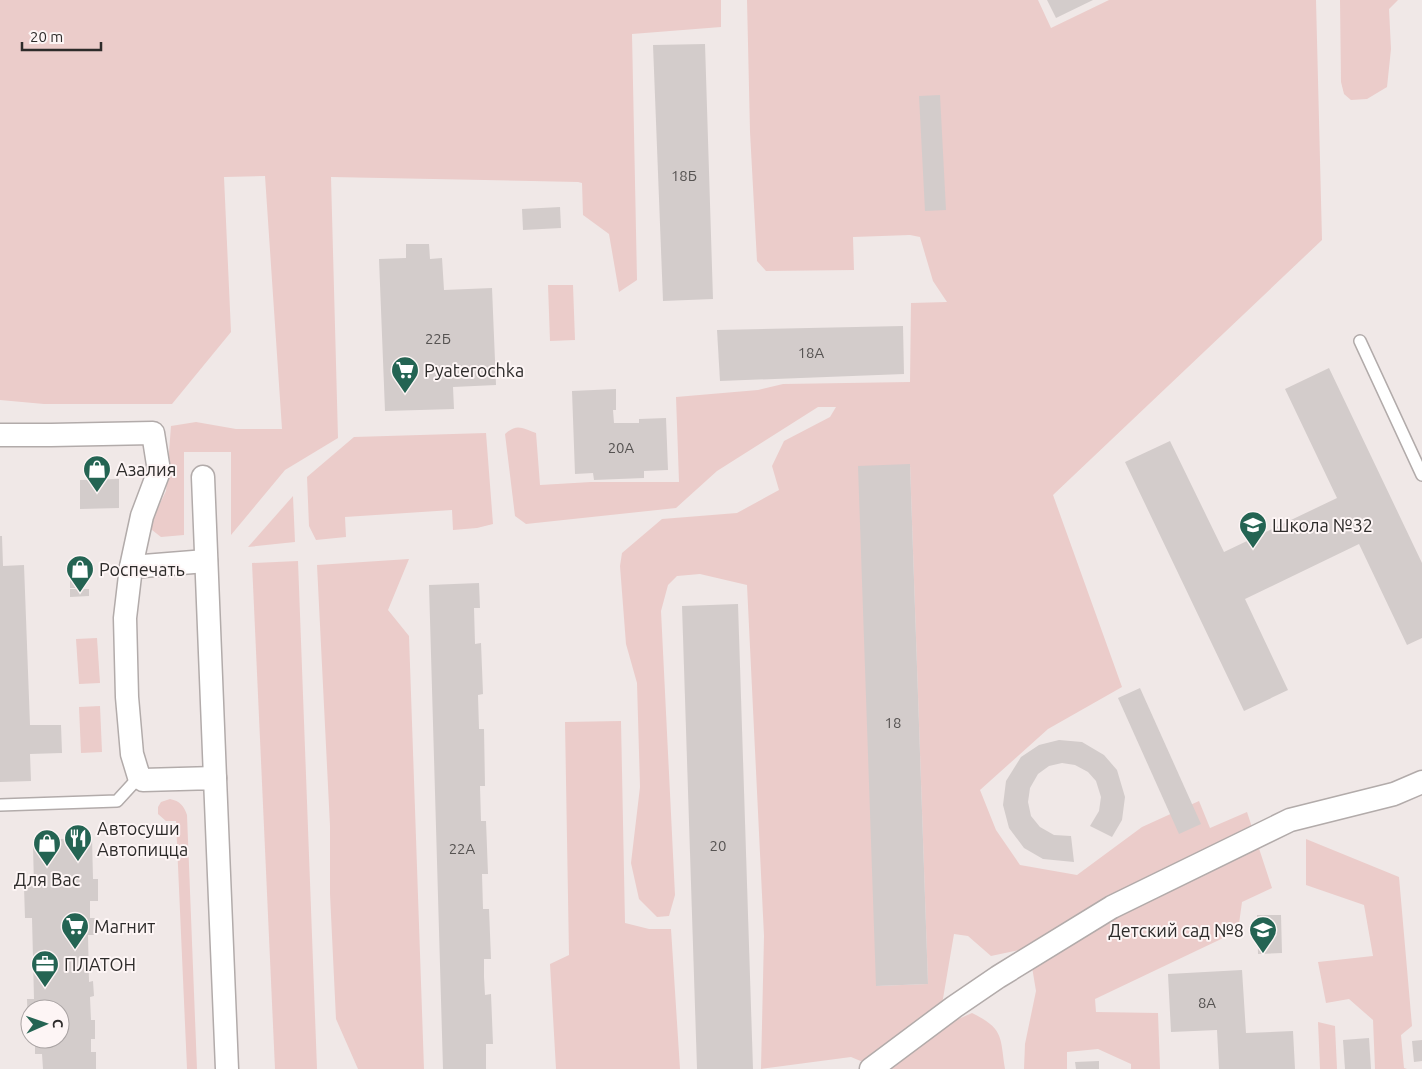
<svg xmlns="http://www.w3.org/2000/svg" width="1422" height="1069" font-family="Ubuntu,sans-serif">
<style>
.green{fill:#ebccca;fill-rule:evenodd}
.building{fill:#d3cccb}
.lines{fill:none;stroke-linecap:round;stroke-linejoin:round}
.service-casing{stroke:#b2abaa;stroke-width:14}
.minor-casing{stroke:#b2abaa;stroke-width:25}
.service{stroke:#fff;stroke-width:11}
.minor{stroke:#fff;stroke-width:22}
.labels{text-anchor:middle;dominant-baseline:central;stroke-width:4;stroke-linejoin:round;paint-order:stroke}
.number-label{font-size:15px;fill:#565352}
.poi-label{font-size:18px;fill:#2d2b2a;stroke:#fdf5f5;text-anchor:start}
</style>
<rect width="100%" height="100%" fill="#f0e8e7"/>
<g class="green">
<path d="M 0,0 L 721,0 L 721,27 L 632,34 L 637,280 L 619,292 L 609,234 L 583,215 L 582,183 L 578,182 L 331,177 L 338,438 L 285,470 L 231,535 L 231,452 L 184,452 L 184,535 L 161,537 L 152,530 L 150,524 L 166,491 L 171,426 L 196,422 L 236,429 L 282,429 L 265,176 L 224,177 L 231,332 L 172,404 L 44,404 L 0,400 Z"/>
<path d="M 747,0 L 1038,0 L 1051,28 L 1109,0 L 1316,0 L 1322,240 L 1053,495 L 1122,687 L 1048,729 L 980,790 L 996,830 L 1020,865 L 1077,875 L 1142,827 L 1199,801 L 1210,828 L 1247,812 L 1272,888 L 1242,902 L 1238,931 L 1095,999 L 1096,1012 L 1158,1013 L 1160,1069 L 1131,1069 L 1131,1064 L 1098,1049 L 1067,1052 L 1067,1069 L 1024,1069 L 1025,1044 L 1036,991 L 1030,955 L 1024,949 L 991,956 L 968,936 L 954,934 L 938,1028 L 972,1013 C 1004,1029 1000,1036 1005,1069 L 865,1069 L 863,1062 L 851,1057 L 761,1069 L 764,936 L 747,585 L 700,574 L 677,576 L 668,585 L 661,611 L 675,895 L 669,916 L 657,917 L 639,899 L 631,863 L 640,787 L 637,683 L 626,644 L 620,566 L 622,553 L 662,519 L 737,513 L 779,490 L 772,466 L 784,441 L 830,417 L 836,407 L 818,407 L 717,471 L 676,508 L 526,524 L 515,516 L 505,434 C 517,423 522,428 536,433 L 540,485 L 591,482 L 679,482 L 676,397 L 758,390 L 783,384 L 910,382 L 911,303 L 947,302 L 933,281 L 920,237 L 910,235 L 853,237 L 854,270 L 766,271 L 757,261 L 750,132 ZM 910,464 L 928,984 L 877,986 L 876,986 Z"/>
<path d="M 1340,0 L 1398,0 L 1389,9 L 1391,49 L 1387,87 L 1367,99 L 1351,100 L 1344,94 L 1341,82 Z"/>
<path d="M 573,285 L 575,340 L 550,341 L 548,285 Z"/>
<path d="M 486,433 L 493,524 L 477,528 L 453,530 L 452,510 L 345,517 L 346,537 L 316,540 L 309,526 L 307,477 L 354,437 Z"/>
<path d="M 293,496 L 295,542 L 248,547 Z"/>
<path d="M 409,559 L 388,610 L 409,636 L 424,1069 L 358,1069 L 336,1019 L 330,894 L 330,826 L 317,565 Z"/>
<path d="M 298,561 L 317,1069 L 275,1069 L 252,563 Z"/>
<path d="M 97,638 L 100,683 L 79,684 L 76,639 Z"/>
<path d="M 100,706 L 102,752 L 81,753 L 79,707 Z"/>
<path d="M 621,721 L 625,923 L 649,929 L 671,929 L 680,1069 L 556,1069 L 550,964 L 569,955 L 565,722 Z"/>
<path d="M 170,799 C 180,801 184,806 187,815 L 197,1069 L 187,1069 L 176,821 L 166,821 L 158,814 L 158,807 L 161,802 Z"/>
<path d="M 1306,839 L 1399,877 L 1412,1026 L 1401,1035 L 1404,1068 L 1407,1069 L 1375,1069 L 1373,1020 L 1349,999 L 1326,1003 L 1318,962 L 1373,956 L 1364,905 L 1306,885 Z"/>
<path d="M 1318,1022 L 1335,1026 L 1337,1069 L 1320,1069 Z"/>
</g>
<g class="building">
<path d="M 1047,0 L 1093,0 L 1056,18 Z"/>
<path d="M 705,44 L 713,299 L 663,301 L 653,45 Z"/>
<path d="M 940,95 L 946,210 L 925,211 L 919,96 Z"/>
<path d="M 560,207 L 561,228 L 523,230 L 522,209 Z"/>
<path d="M 406,244 L 429,244 L 430,259 L 442,258 L 444,290 L 492,288 L 496,385 L 453,387 L 454,409 L 385,411 L 379,259 L 406,258 Z"/>
<path d="M 903,326 L 904,374 L 720,381 L 717,330 Z"/>
<path d="M 1329,368 L 1422,563 L 1422,638 L 1407,645 L 1359,544 L 1245,599 L 1288,690 L 1244,711 L 1125,462 L 1170,441 L 1224,552 L 1337,498 L 1285,389 Z"/>
<path d="M 616,389 L 616,410 L 613,410 L 614,423 L 639,423 L 639,419 L 666,418 L 668,470 L 644,471 L 644,478 L 594,480 L 593,473 L 575,474 L 572,391 Z"/>
<path d="M 910,464 L 928,984 L 876,986 L 858,466 Z"/>
<path d="M 119,479 L 119,508 L 80,509 L 80,480 Z"/>
<path d="M 0,536 L 2,536 L 3,566 L 24,565 L 30,725 L 61,725 L 62,753 L 30,754 L 31,781 L 0,782 Z"/>
<rect x="70" y="573" width="7" height="15"/>
<path d="M 479,583 L 480,608 L 474,608 L 475,644 L 481,643 L 483,694 L 478,695 L 479,729 L 484,729 L 485,786 L 480,786 L 481,821 L 486,821 L 488,874 L 482,874 L 483,909 L 489,909 L 491,959 L 484,959 L 484,977 L 485,995 L 491,994 L 493,1044 L 486,1044 L 486,1069 L 443,1069 L 429,585 Z"/>
<path d="M 70,589 L 89,589 L 89,596 L 70,597 Z"/>
<path d="M 738,604 L 753,1069 L 697,1069 L 682,606 Z"/>
<path d="M 1140,688 L 1201,824 L 1179,834 L 1118,698 Z"/>
<path d="M 1059,740 L 1082,742 L 1104,755 L 1117,770 L 1125,797 L 1122,820 L 1112,837 L 1090,826 L 1099,811 L 1101,797 L 1096,781 L 1088,772 L 1075,765 L 1062,763 L 1049,766 L 1038,774 L 1030,788 L 1028,802 L 1031,816 L 1040,827 L 1054,835 L 1071,836 L 1074,862 L 1043,859 L 1024,848 L 1009,828 L 1003,805 L 1006,781 L 1021,757 L 1039,745 Z"/>
<path d="M 92,838 L 93,879 L 98,879 L 98,901 L 90,901 L 90,918 L 95,918 L 95,935 L 88,935 L 89,982 L 93,981 L 94,996 L 90,997 L 91,1020 L 95,1020 L 95,1039 L 91,1039 L 91,1052 L 96,1052 L 96,1069 L 43,1069 L 42,1054 L 35,1054 L 35,1039 L 60,1039 L 60,1009 L 30,1009 L 30,1030 L 28,1030 L 27,999 L 34,999 L 32,918 L 25,918 L 24,887 L 34,886 L 33,846 L 59,845 L 59,839 Z"/>
<path d="M 1257,915 L 1281,915 L 1282,953 L 1258,954 Z"/>
<path d="M 1242,970 L 1246,1033 L 1293,1031 L 1295,1069 L 1219,1069 L 1217,1030 L 1171,1032 L 1168,974 Z"/>
<path d="M 1369,1038 L 1371,1069 L 1345,1069 L 1343,1040 Z"/>
<path d="M 1422,1040 L 1422,1061 L 1414,1062 L 1412,1041 Z"/>
<path d="M 1099,1061 L 1099,1069 L 1076,1069 L 1075,1062 Z"/>
</g>
<g class="lines">
<g class="service-casing">
<g id="service">
<path d="M 1360,341 L 1422,475"/>
<path d="M 0,805 L 117,801 L 139,777"/>
</g>
</g>
<g class="minor-casing">
<g id="minor">
<path d="M 0,435 L 51,435 L 153,433 L 159,471 L 142,516 L 131,567"/>
<path d="M 203,477 L 215,778"/>
<path d="M 206,561 L 131,567 L 125,618 L 127,697 L 132,754 L 139,777 L 143,780 L 215,778 L 227,1069"/>
<path d="M 871,1069 L 954,1007 L 998,977 L 1112,907 L 1290,820 L 1394,794 L 1422,782"/>
</g>
</g>
<use href="#service" class="service"/>
<use href="#minor" class="minor"/>
</g>
<defs>
<g id="supermarket-pin" transform="scale(1.4375)"><path d="M0 17L-7.5 6A9.5 9.5 0 1 1 7.5 6Z" fill="#246453" stroke="#fdf5f5"/><path d="M-6-5.5h2.5l.6 2H6L4.5 2H-2.5L-4.4-4H-6ZM-1.5 3.2a1.3 1.3 0 1 0 .1 0ZM3 3.2a1.3 1.3 0 1 0 .1 0Z" fill="#fff"/></g>
<g id="shop-pin" transform="scale(1.4375)"><path d="M0 17L-7.5 6A9.5 9.5 0 1 1 7.5 6Z" fill="#246453" stroke="#fdf5f5"/><path d="M-5-2.5h2.3a2.7 3.5 0 0 1 5.4 0H5L5.5 6h-11ZM-1.5-2.5h3a1.5 2.3 0 0 0-3 0Z" fill="#fff"/></g>
<g id="school-pin" transform="scale(1.4375)"><path d="M0 17L-7.5 6A9.5 9.5 0 1 1 7.5 6Z" fill="#246453" stroke="#fdf5f5"/><path d="M0-5L7-2L0 1L-7-2ZM-4 1L0 2.5L4 1V4Q0 6-4 4Z" fill="#fff"/></g>
<g id="restaurant-pin" transform="scale(1.4375)"><path d="M0 17L-7.5 6A9.5 9.5 0 1 1 7.5 6Z" fill="#246453" stroke="#fdf5f5"/><path d="M-5-6h1v4h1v-4h1v4h1v-4h1v5L-1.5 .5V6h-2V.5L-5-1ZM5-6V6H3V1.5H1.5Q1.5-4 5-6Z" fill="#fff"/></g>
<g id="office-pin" transform="scale(1.4375)"><path d="M0 17L-7.5 6A9.5 9.5 0 1 1 7.5 6Z" fill="#246453" stroke="#fdf5f5"/><path d="M-6-3h4V-5.5h4V-3h4V5H-6ZM-1-4.5V-3h2v-1.5ZM-6 0V1H6V0Z" fill="#fff"/></g>
</defs>
<g fill-rule="evenodd">
<use href="#supermarket-pin" x="405" y="370"/>
<use href="#shop-pin" x="97" y="469"/>
<use href="#school-pin" x="1253" y="525"/>
<use href="#shop-pin" x="80" y="569"/>
<use href="#restaurant-pin" x="78" y="838"/>
<use href="#shop-pin" x="47" y="843"/>
<use href="#supermarket-pin" x="75" y="926"/>
<use href="#school-pin" x="1263" y="930"/>
<use href="#office-pin" x="45" y="964"/>
</g>
<g class="labels">
<g class="number-label">
<text x="684" y="175">18Б</text>
<text x="438" y="338">22Б</text>
<text x="811" y="352">18А</text>
<text x="621" y="447">20А</text>
<text x="893" y="722">18</text>
<text x="718" y="845">20</text>
<text x="462" y="848">22А</text>
<text x="1207" y="1002">8А</text>
</g>
<g class="poi-label">
<text x="424" y="370">Pyaterochka</text>
<text x="116" y="469">Азалия</text>
<text x="1272" y="525">Школа №32</text>
<text x="99" y="569">Роспечать</text>
<text x="97" y="828">Автосуши<tspan x="97" dy="21">Автопицца</tspan></text>
<text x="47" y="879" text-anchor="middle">Для Вас</text>
<text x="94" y="926">Магнит</text>
<text x="1244" y="930" text-anchor="end">Детский сад №8</text>
<text x="64" y="964">ПЛАТОН</text>
</g>
</g>
<g transform="translate(45 1024) rotate(88)"><circle r="24" fill="#fdf5f5" stroke="#aaa4a4"/>
<path d="M0-4L9 19L0 12L-9 19Z" fill="#246453"/>
<text y="-8" font-size="14" font-weight="bold" text-anchor="middle" fill="#2d2b2a">С</text>
</g>
<path d="M22 42v8h79v-8" fill="none" stroke="#2d2b2a" stroke-width="2.5"/>
<text x="30" y="42" font-size="15" fill="#2d2b2a" stroke="#fdf5f5" stroke-width="4" paint-order="stroke">20 m</text>
</svg>
